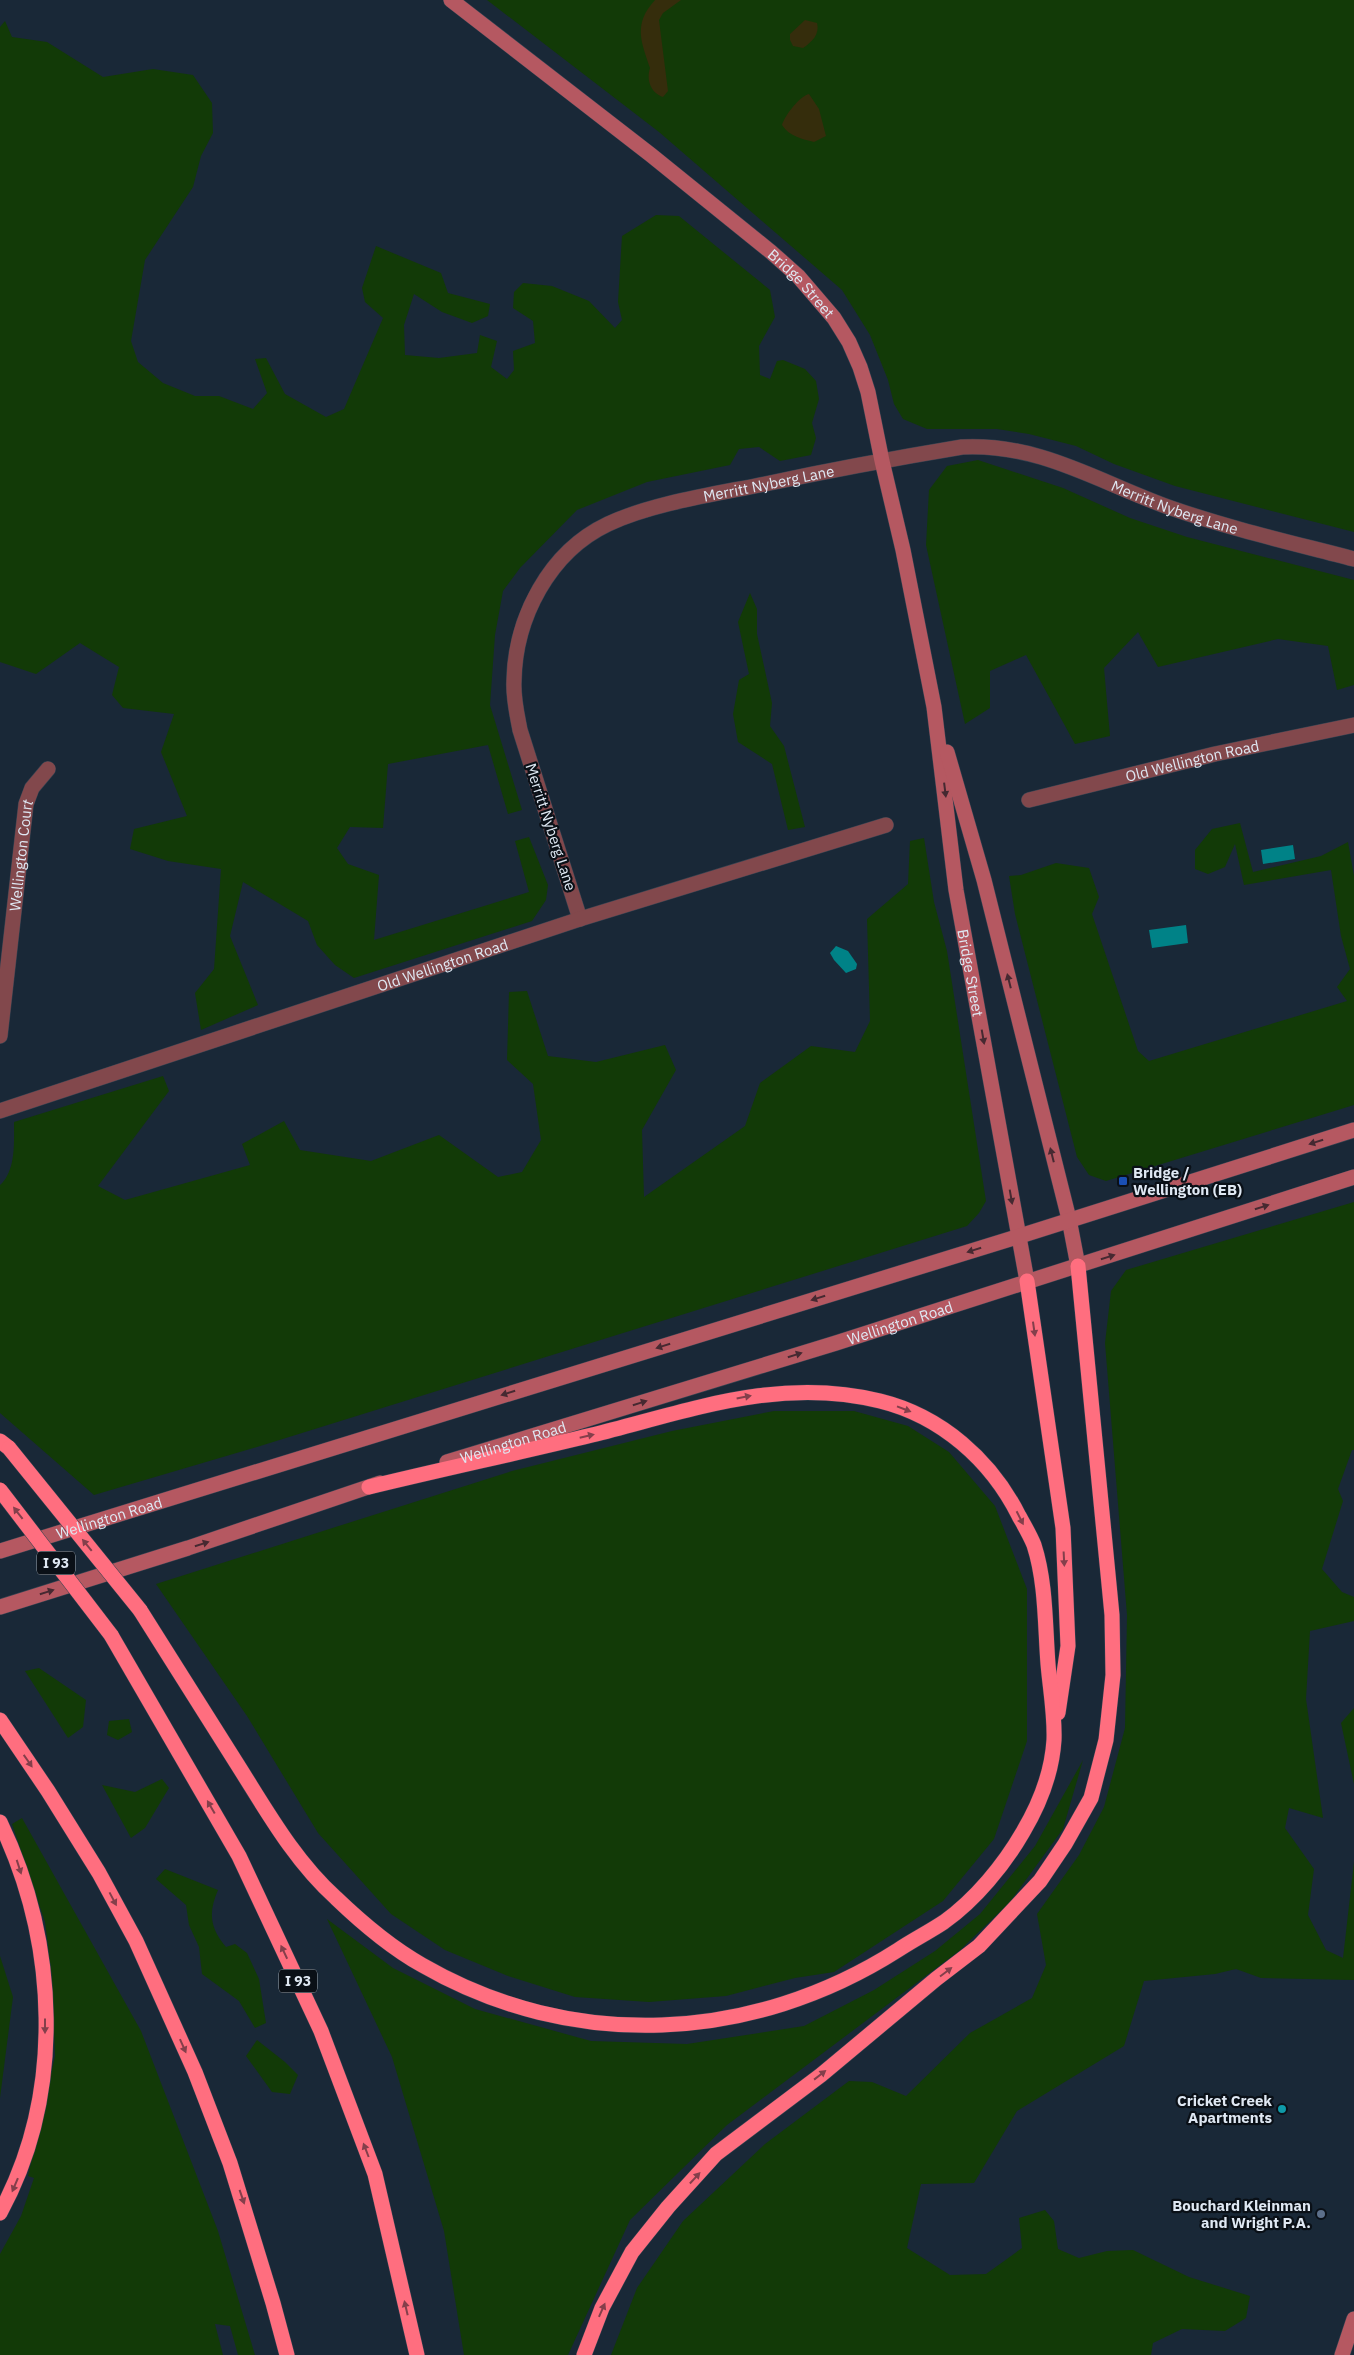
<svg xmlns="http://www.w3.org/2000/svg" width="1354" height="2355" font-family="'IBM Plex Sans',sans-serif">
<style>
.green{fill:#123a07}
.sand{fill:#352d0c}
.water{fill:#008287}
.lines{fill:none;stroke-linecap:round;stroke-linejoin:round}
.street-casing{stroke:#354351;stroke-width:16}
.secondary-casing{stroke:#354351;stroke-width:16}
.highway-casing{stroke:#354351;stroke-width:16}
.street{stroke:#82484c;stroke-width:15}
.secondary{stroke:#b55861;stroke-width:15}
.highway{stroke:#ff6e7f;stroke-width:15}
.highway-bridge-casing{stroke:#354351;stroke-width:16;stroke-linecap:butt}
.highway-bridge{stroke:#ff6e7f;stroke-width:15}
.oneway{fill:#462931}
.oneway2{fill:#843f4b}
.transit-dot{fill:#1a4fb4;stroke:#0a1017;stroke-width:2}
.culture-dot{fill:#0f9aa8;stroke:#0a1017;stroke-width:2}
.service-dot{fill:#5c6f8a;stroke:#0a1017;stroke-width:2}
.labels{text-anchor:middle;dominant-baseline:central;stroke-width:4.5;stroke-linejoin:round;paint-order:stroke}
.shield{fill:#0a1017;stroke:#9fa7b1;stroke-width:1}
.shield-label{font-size:14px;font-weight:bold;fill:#dfe8f3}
.street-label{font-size:15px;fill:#dfe8f3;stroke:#0a1017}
.poi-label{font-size:15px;font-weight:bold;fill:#dfe8f3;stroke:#0a1017;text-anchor:end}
</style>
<rect width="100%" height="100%" fill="#192837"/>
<g class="green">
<path d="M 487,0 L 1354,0 L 1354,532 L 1175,486 L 1114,464 L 1076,446 L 1029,434 L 997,429 L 927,429 L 903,419 L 894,404 L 888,380 L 870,335 L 842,290 L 659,132 Z"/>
<path d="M 5,21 L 12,37 L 47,42 L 103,77 L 153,69 L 193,75 L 212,103 L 213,133 L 201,156 L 193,187 L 145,260 L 131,341 L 138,362 L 163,383 L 195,396 L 219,396 L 253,409 L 267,393 L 255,359 L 266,358 L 285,394 L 326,417 L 344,409 L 383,318 L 365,302 L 362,288 L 376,246 L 441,273 L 448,293 L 490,304 L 488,316 L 472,323 L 442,312 L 414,294 L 404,325 L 405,355 L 439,358 L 477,353 L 480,335 L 497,341 L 491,367 L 507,379 L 514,370 L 513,351 L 535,343 L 533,321 L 513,308 L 514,292 L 523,283 L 552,286 L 589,301 L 615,328 L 622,320 L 618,302 L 622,236 L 656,215 L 679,216 L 770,290 L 775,317 L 759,346 L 760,375 L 770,379 L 777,361 L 783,360 L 805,369 L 816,381 L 819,399 L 812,423 L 816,438 L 811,455 L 780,461 L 759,447 L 739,449 L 730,465 L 647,482 L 577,510 L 520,568 L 503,591 L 495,635 L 490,705 L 522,810 L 508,814 L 488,745 L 388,764 L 383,828 L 350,827 L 337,848 L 348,864 L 379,875 L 374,940 L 529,892 L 515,841 L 529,837 L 548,885 L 546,900 L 532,921 L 354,978 L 335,965 L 317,945 L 308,921 L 243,882 L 230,936 L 258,1005 L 201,1030 L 195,993 L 214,969 L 221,869 L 168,861 L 130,849 L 134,829 L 187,816 L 161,752 L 174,714 L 123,708 L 112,695 L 119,667 L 80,643 L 36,674 L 0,662 L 0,27 Z"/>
<path d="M 978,460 L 1063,488 L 1130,518 L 1187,537 L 1354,580 L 1354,685 L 1337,690 L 1328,646 L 1278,639 L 1158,667 L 1138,632 L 1104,668 L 1110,736 L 1075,744 L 1026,655 L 990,671 L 990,708 L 965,724 L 926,545 L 929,490 L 947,466 Z"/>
<path d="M 750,593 L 757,609 L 757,634 L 772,703 L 770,726 L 784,746 L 805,827 L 788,830 L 772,764 L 738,742 L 733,714 L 739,680 L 749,674 L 738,622 Z"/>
<path d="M 1240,823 L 1253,872 L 1321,856 L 1348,842 L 1354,876 L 1354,1105 L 1106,1181 L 1089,1175 L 1077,1157 L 1015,914 L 1009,876 L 1021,875 L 1056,863 L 1089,868 L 1099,897 L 1092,914 L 1138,1051 L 1149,1061 L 1347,1001 L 1337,987 L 1350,969 L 1341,936 L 1331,870 L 1244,885 L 1235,844 L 1225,867 L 1208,874 L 1195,869 L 1195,850 L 1212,829 Z"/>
<path d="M 924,838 L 934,902 L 947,951 L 986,1201 L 979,1213 L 967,1226 L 257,1447 L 94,1495 L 0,1413 L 0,1185 C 16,1171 14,1142 14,1122 L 163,1076 L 169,1091 L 98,1186 L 125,1200 L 250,1165 L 242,1144 L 284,1121 L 300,1150 L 371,1161 L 439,1135 L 498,1177 L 522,1172 L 541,1140 L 533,1084 L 507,1060 L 509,992 L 527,991 L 548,1056 L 596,1062 L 665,1045 L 676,1070 L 642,1130 L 644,1197 L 745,1126 L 760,1083 L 811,1046 L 855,1052 L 870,1021 L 867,919 L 908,884 L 910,841 Z"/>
<path d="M 1354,1202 L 1354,1450 L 1352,1450 L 1338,1489 L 1343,1501 L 1322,1569 L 1342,1592 L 1354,1597 L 1354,1621 L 1310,1631 L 1306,1699 L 1323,1818 L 1289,1808 L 1285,1828 L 1314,1869 L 1308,1915 L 1326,1950 L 1343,1958 L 1354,1862 L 1354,1980 L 1261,1978 L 1236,1969 L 1215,1974 L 1144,1981 L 1124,2046 L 1017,2111 L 974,2183 L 921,2184 L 907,2248 L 950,2275 L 986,2274 L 1022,2248 L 1019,2218 L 1045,2210 L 1054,2221 L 1058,2249 L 1079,2258 L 1107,2251 L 1133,2250 L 1189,2277 L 1250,2296 L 1246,2318 L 1225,2331 L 1182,2329 L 1153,2343 L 1151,2355 L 611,2355 L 637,2288 L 683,2221 L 765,2144 L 849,2081 L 872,2082 L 906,2096 L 970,2033 L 1032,1998 L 1046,1965 L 1037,1914 L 1079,1855 L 1104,1807 L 1125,1728 L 1127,1615 L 1105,1343 L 1111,1291 L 1126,1270 Z"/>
<path d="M 774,1411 L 854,1411 L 908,1426 L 949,1452 L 995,1506 L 1027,1589 L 1027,1741 L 994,1839 L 943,1901 L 834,1972 L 795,1978 L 726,1996 L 649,2002 L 575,1997 L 508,1976 L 445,1950 L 391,1914 L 318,1833 L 247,1716 L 156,1584 L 512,1471 L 672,1431 Z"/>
<path d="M 39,1668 L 86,1700 L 83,1727 L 68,1738 L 25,1671 Z"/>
<path d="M 1354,1708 L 1354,1784 L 1341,1723 Z"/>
<path d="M 129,1719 L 132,1732 L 118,1740 L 107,1735 L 109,1721 Z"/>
<path d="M 1083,1760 L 1063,1829 L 1009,1903 L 959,1951 L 727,2125 L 630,2220 L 568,2355 L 464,2355 L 444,2231 L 392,2057 L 327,1919 L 393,1968 L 475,2009 L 591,2041 L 687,2044 L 804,2026 L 874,1990 L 935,1951 L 980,1914 L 1035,1846 Z"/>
<path d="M 162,1779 L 169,1788 L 145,1828 L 131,1838 L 102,1785 L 135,1792 Z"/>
<path d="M 22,1818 L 141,2031 L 218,2231 L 255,2355 L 238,2355 L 230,2326 L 215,2324 L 223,2355 L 0,2355 L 0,2254 L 21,2216 L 34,2178 L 28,2176 L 55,2056 L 52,1978 L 45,1922 L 12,1824 Z"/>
<path d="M 165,1869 L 218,1890 C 208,1913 210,1928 226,1947 L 235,1944 L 247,1953 L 259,1979 L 266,2023 L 255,2028 L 239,2001 L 202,1974 L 199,1947 L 189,1925 L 186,1905 L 156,1879 Z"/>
<path d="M 0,1956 L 13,1997 L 0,2098 Z"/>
<path d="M 257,2040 L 285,2062 L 298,2075 L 290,2094 L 272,2092 L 246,2056 Z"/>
</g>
<g class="sand">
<path d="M 655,0 L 681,0 L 663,13 L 659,20 L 668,91 L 663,97 C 651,93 646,80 650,68 C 641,41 633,24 655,0 Z"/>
<path d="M 805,20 L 817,23 C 820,34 812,42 803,48 L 793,46 L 790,40 L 790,34 Z"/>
<path d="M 809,94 L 819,109 L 826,136 L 814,142 C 802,139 789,136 782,125 C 785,115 800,96 809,94 Z"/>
</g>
<g class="water">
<path d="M 1293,845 L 1295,859 L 1263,864 L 1261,850 Z"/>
<path d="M 1186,925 L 1188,943 L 1152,948 L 1149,930 Z"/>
<path d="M 836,946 L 848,951 L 857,964 L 856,969 L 846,973 L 834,960 L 830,953 Z"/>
</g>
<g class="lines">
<g class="street-casing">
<g id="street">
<path id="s1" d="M 1029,800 L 1215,754 L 1354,725"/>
<path id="s2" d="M 580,919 L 520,730 C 517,714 513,698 514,681 C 515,618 549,552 608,524 C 653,503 716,494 765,484 C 831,470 896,458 962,447 C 1041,443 1100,483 1171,508 C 1231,529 1293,543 1354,559"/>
<path id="s3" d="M 0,1036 L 26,804 L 32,788 L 48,769"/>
<path id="s4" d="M 0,1111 L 580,919 L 886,825"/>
</g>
</g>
<g class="secondary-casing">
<g id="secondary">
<path id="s5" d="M 451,0 L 651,155 L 771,252 L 798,276 L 834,318 L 849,342 L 860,367 L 868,392 L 882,461 L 903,550 L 934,707 L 956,890 L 1027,1281"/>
<path d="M 947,752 L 984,880 L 1069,1219 L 1078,1266"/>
<path id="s6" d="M 447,1462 L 836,1343 L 1354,1177"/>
<path id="s7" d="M 0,1551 L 1020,1236 L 1354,1130"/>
<path d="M 0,1607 L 188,1548 L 380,1483"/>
<path d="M 1342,2355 L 1354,2319"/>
</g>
</g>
<g class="highway-casing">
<g id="highway">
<path d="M 1027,1281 L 1063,1528 L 1068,1646 L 1058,1713"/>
<path d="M 0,1441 L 9,1448"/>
<path d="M 140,1610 C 173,1662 206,1715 239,1767 C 268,1813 295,1861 336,1898 C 362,1923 390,1947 422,1965 C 573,2052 752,2043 898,1950 C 913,1940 929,1932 944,1922 C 975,1900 1004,1865 1023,1832 C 1039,1805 1052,1772 1054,1740 C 1055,1715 1050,1688 1048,1664 C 1045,1625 1046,1582 1034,1545 C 1030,1535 1024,1525 1019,1516 C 991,1460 941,1416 880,1401 C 779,1376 689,1411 592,1435 C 518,1453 443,1469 369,1487"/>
<path d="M 111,1635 L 239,1856 L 321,2031 L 375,2174 L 417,2355"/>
<path d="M 0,1720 L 48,1791 L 99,1873 L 136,1941 L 195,2072 L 230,2163 L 273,2303 L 287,2355"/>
<path d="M 0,1822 C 58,1943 65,2093 0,2213"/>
<path d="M 584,2355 L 602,2308 L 632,2252 L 668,2207 L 716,2154 L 821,2075 L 936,1979 L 979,1946 L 1040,1881 L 1065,1844 L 1091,1798 L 1106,1740 L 1113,1675 L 1112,1615 L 1078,1266"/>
</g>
</g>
<use href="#street" class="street"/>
<use href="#secondary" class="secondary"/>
<use href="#highway" class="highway"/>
<g class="highway-bridge-casing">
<g id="highway-bridge">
<path d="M 9,1448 L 140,1610"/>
<path d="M 0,1490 L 111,1635"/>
</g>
</g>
<use href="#highway-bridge" class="highway-bridge"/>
</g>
<defs><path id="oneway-solid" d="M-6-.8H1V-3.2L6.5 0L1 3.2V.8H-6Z" transform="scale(1.25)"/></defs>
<g class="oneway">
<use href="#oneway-solid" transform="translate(945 790) rotate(83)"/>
<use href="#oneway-solid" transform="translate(1009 981) rotate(-104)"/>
<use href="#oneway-solid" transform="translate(983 1037) rotate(80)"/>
<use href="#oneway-solid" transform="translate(1316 1142) rotate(163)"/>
<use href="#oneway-solid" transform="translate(1052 1155) rotate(-104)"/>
<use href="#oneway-solid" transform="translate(1011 1197) rotate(80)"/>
<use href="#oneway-solid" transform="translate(1262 1207) rotate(-18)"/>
<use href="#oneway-solid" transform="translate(974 1250) rotate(163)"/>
<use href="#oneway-solid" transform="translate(1108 1257) rotate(-18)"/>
<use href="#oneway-solid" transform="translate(818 1298) rotate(163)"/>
<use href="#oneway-solid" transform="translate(663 1346) rotate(163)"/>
<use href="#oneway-solid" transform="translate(795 1355) rotate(-17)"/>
<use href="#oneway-solid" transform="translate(508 1393) rotate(163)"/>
<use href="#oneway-solid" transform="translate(640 1403) rotate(-17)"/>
<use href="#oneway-solid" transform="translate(202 1544) rotate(-18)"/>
<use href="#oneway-solid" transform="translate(47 1592) rotate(-17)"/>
</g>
<g class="oneway2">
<use href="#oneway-solid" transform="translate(1034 1329) rotate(82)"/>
<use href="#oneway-solid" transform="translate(744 1397) rotate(-11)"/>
<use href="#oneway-solid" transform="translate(904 1409) rotate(21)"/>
<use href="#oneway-solid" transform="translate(587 1436) rotate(-13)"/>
<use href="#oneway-solid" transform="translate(18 1513) rotate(-128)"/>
<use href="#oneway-solid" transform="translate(1020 1518) rotate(63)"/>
<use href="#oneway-solid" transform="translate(87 1545) rotate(-129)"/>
<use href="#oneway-solid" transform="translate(1064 1559) rotate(87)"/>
<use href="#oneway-solid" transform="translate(28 1761) rotate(55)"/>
<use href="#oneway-solid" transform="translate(211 1807) rotate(-120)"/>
<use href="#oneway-solid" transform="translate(19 1867) rotate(72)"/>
<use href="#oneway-solid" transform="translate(113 1899) rotate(62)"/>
<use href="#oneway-solid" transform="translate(284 1952) rotate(-115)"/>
<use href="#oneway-solid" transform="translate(946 1972) rotate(-37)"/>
<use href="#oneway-solid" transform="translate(45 2026) rotate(90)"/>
<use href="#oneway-solid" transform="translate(183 2046) rotate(66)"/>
<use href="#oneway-solid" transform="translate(820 2075) rotate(-38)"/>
<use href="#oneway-solid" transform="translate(366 2150) rotate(-111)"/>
<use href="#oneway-solid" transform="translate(695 2178) rotate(-47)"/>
<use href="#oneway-solid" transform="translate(15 2185) rotate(113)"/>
<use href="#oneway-solid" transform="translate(242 2197) rotate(71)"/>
<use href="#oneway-solid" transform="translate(406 2308) rotate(-103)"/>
<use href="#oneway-solid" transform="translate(602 2310) rotate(-66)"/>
</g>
<rect class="transit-dot" x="1118" y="1176" width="10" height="10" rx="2.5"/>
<circle class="culture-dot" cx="1282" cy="2109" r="5"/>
<circle class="service-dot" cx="1321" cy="2214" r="5"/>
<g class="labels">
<g class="shield">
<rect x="37" y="1551.5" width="38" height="23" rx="4"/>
<rect x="279" y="1969.5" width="38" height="23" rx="4"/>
</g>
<g class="shield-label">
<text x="56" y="1563">I 93</text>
<text x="298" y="1981">I 93</text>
</g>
<g class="street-label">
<text stroke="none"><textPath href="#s5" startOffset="451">Bridge Street</textPath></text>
<text stroke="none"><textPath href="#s2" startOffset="606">Merritt Nyberg Lane</textPath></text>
<text stroke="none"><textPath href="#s2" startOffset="1026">Merritt Nyberg Lane</textPath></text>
<text stroke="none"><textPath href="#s1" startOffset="168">Old Wellington Road</textPath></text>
<text transform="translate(551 827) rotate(72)">Merritt Nyberg Lane</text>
<text stroke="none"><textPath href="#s3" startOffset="182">Wellington Court</textPath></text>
<text stroke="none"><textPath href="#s4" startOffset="466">Old Wellington Road</textPath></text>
<text stroke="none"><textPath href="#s5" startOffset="1171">Bridge Street</textPath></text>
<text stroke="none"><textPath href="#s6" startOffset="474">Wellington Road</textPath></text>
<text stroke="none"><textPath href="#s6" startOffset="69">Wellington Road</textPath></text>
<text stroke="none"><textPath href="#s7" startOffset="114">Wellington Road</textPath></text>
</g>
<g class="poi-label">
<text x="1133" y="1172" text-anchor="start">Bridge /<tspan x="1133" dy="17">Wellington (EB)</tspan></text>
<text x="1272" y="2100">Cricket Creek<tspan x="1272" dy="17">Apartments</tspan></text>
<text x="1311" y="2205">Bouchard Kleinman<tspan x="1311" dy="17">and Wright P.A.</tspan></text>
</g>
</g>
</svg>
